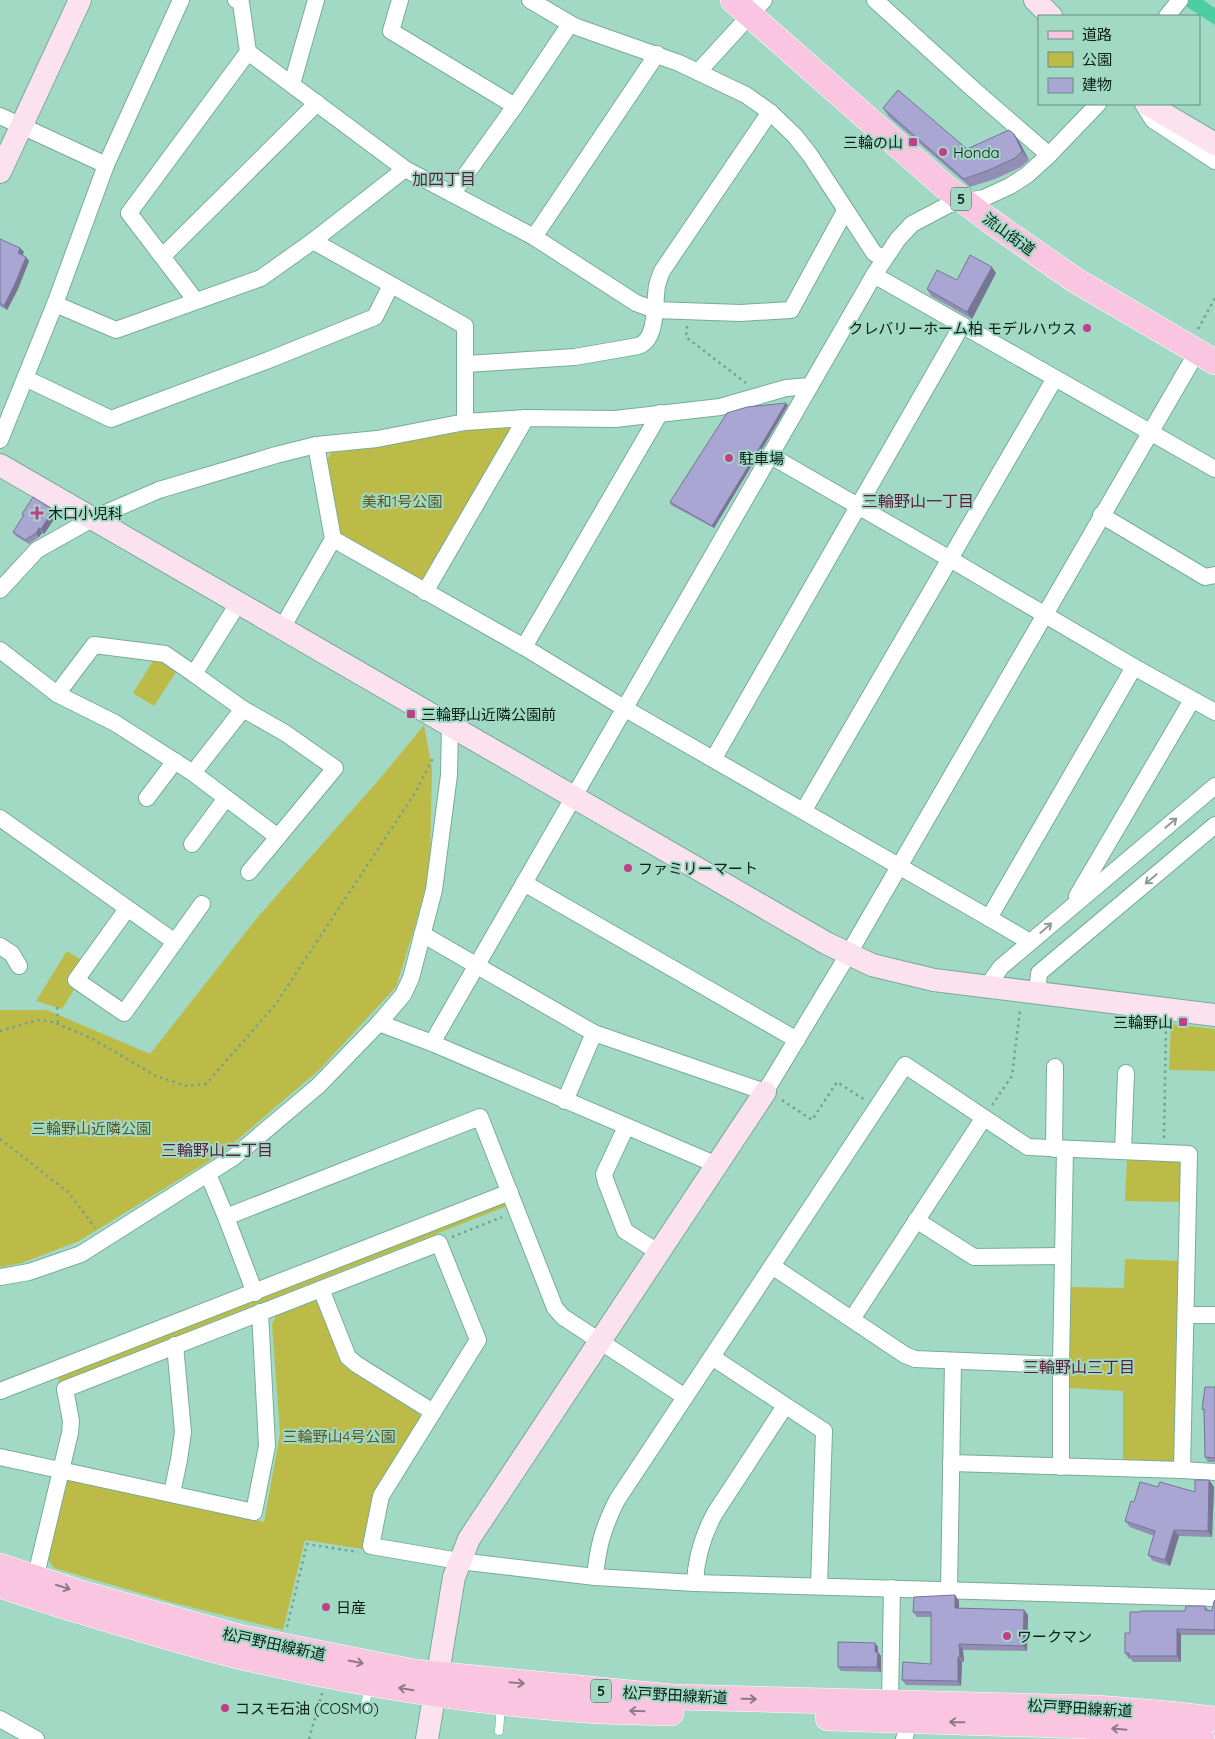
<svg xmlns="http://www.w3.org/2000/svg" width="1215" height="1739" font-family="Quicksand,'Noto Sans JP',sans-serif">
<style>
.green{fill:#bdbb47}
.water{fill:#4bcea4}
.lines{fill:none;stroke-linecap:round;stroke-linejoin:round}
.lane-casing{stroke:#77ac98;stroke-width:9}
.street-casing{stroke:#77ac98;stroke-width:18}
.secondary-casing{stroke:#77ac98;stroke-width:24}
.primary-casing{stroke:#fff;stroke-width:26}
.path{stroke:#74a190;stroke-width:2.5;stroke-dasharray:2.5 4;stroke-linecap:butt}
.lane{stroke:#fff;stroke-width:8}
.street{stroke:#fff;stroke-width:16}
.secondary{stroke:#fce2ef;stroke-width:22}
.primary{stroke:#fac5e0;stroke-width:25}
.wall{fill:#928fb5}
.shaded-wall{fill:#777494}
.building{fill:#aaa6d3;stroke:#777494}
.oneway{stroke:#909a97}
.oneway2{stroke:#8e7a86}
.poi-dot{fill:#c03f8a;stroke:#a2d9c4;stroke-width:2}
.labels{text-anchor:middle;dominant-baseline:central;stroke-width:4;stroke-linejoin:round;paint-order:stroke}
.shield{fill:#a2d9c4;stroke:#37574c;stroke-width:1}
.shield-label{font-size:14px;font-weight:bold;fill:#091f18}
.poi-label{font-size:15px;fill:#091f18;stroke:#a2d9c4;text-anchor:start}
.street-label{font-size:15px;fill:#091f18;stroke:#a2d9c4}
.park-label{font-size:15px;fill:#58571f;stroke:#a2d9c4}
.neighbourhood-label{font-size:16px;fill:#5b1d40;stroke:#a2d9c4}
</style>
<rect width="100%" height="100%" fill="#a2d9c4"/>
<g class="green">
<path d="M 507,424 L 512,432 L 428,578 L 420,579 L 343,538 L 337,529 L 326,462 L 332,451 Z"/>
<path d="M 153,661 L 162,662 L 176,672 L 154,706 L 133,693 Z"/>
<path d="M 424,725 L 432,768 L 430,863 L 427,881 L 415,926 L 396,987 L 319,1070 L 222,1153 L 79,1241 L 22,1263 L 0,1267 L 0,1010 L 47,1010 L 150,1054 L 257,918 L 383,775 Z"/>
<path d="M 67,951 L 81,960 L 66,980 L 75,988 L 62,1009 L 36,1001 Z"/>
<path d="M 1171,1024 L 1215,1029 L 1215,1071 L 1169,1070 Z"/>
<path d="M 1127,1158 L 1177,1159 L 1182,1164 L 1180,1202 L 1125,1201 Z"/>
<path d="M 503,1203 L 507,1206 L 59,1382 L 58,1377 Z"/>
<path d="M 1125,1259 L 1180,1261 L 1176,1458 L 1171,1464 L 1123,1462 L 1123,1391 L 1069,1388 L 1070,1287 L 1124,1288 Z"/>
<path d="M 312,1301 L 318,1302 L 343,1363 L 349,1369 L 419,1412 L 420,1419 L 374,1492 L 362,1549 L 305,1540 L 283,1630 L 174,1603 L 54,1568 L 48,1559 L 65,1484 L 70,1479 L 264,1522 L 280,1434 L 272,1324 L 276,1316 Z"/>
</g>
<path class="water" d="M 1188,0 L 1203,0 L 1215,8 L 1215,25 L 1184,5 Z"/>
<g class="lines">
<g class="lane-casing">
<g id="lane">
<path d="M 364,1709 L 369,1687"/>
<path d="M 499,1731 L 501,1706"/>
</g>
</g>
<g class="street-casing">
<g id="street">
<path d="M 400,0 L 391,31 L 515,106"/>
<path d="M 530,0 L 574,26 L 679,63 L 746,95 L 770,112 L 795,136 L 810,155 L 874,253 L 884,259"/>
<path d="M 875,0 L 973,89 L 1049,155"/>
<path d="M 1167,16 L 1180,0"/>
<path d="M 248,52 L 405,169 L 534,237 L 636,303 L 655,310 L 740,313 L 791,310 L 845,211"/>
<path d="M 698,72 L 764,0"/>
<path d="M 292,84 L 316,0"/>
<path d="M 1143,104 L 1153,120 L 1215,161"/>
<path d="M 0,116 L 106,165"/>
<path d="M 452,194 L 515,106 L 570,24"/>
<path d="M 534,237 L 657,54"/>
<path d="M 313,241 L 465,326 L 465,422"/>
<path d="M 163,256 L 317,103"/>
<path d="M 874,275 L 1215,469"/>
<path d="M 196,301 L 129,213 L 248,52 L 241,3 L 236,0"/>
<path d="M 55,304 L 116,330 L 261,278 L 313,241 L 405,169"/>
<path d="M 466,364 L 575,357 L 638,346 C 658,340 654,303 657,286 C 658,281 660,276 662,271 L 770,112"/>
<path d="M 25,378 L 111,419 L 266,361 L 375,317 L 391,285"/>
<path d="M 0,440 L 55,304 L 106,165 L 181,0"/>
<path d="M 771,456 L 950,559 L 1134,667 L 1215,712"/>
<path d="M 1101,515 L 1205,577 L 1215,575"/>
<path d="M 333,539 L 524,647 L 624,708 L 989,918 L 1023,938 L 1027,944"/>
<path d="M 0,590 L 37,550 L 94,518 L 159,490 L 276,455 L 316,445 L 377,439 L 465,422 L 526,418 L 615,419 L 720,407 L 786,388 L 810,386"/>
<path d="M 425,592 L 526,418"/>
<path d="M 239,602 L 194,674 L 165,654 L 94,645 L 57,694 L 115,723 L 193,773 L 243,709"/>
<path d="M 282,628 L 333,539 L 316,445"/>
<path d="M 524,647 L 660,413"/>
<path d="M 0,650 L 57,694"/>
<path d="M 714,758 L 962,325"/>
<path d="M 193,773 L 278,837 L 335,768 L 285,733 L 243,709 L 194,674"/>
<path d="M 147,798 L 175,761"/>
<path d="M 804,810 L 1055,378"/>
<path d="M 0,818 L 175,942"/>
<path d="M 192,844 L 226,798"/>
<path d="M 249,872 L 278,837"/>
<path d="M 524,883 L 797,1040"/>
<path d="M 1077,896 L 1192,700"/>
<path d="M 127,909 L 76,980 L 124,1013 L 202,904"/>
<path d="M 989,918 L 1134,667"/>
<path d="M 422,934 L 594,1033 L 765,1092 L 849,953 L 1197,352"/>
<path d="M 0,946 L 12,954 L 19,966"/>
<path d="M 992,988 L 993,978 L 1001,967 L 1215,786"/>
<path d="M 1037,994 L 1039,973 L 1215,825"/>
<path d="M 379,1023 L 432,1043 L 717,1165"/>
<path d="M 432,1043 L 874,275 L 898,239 L 912,224 L 950,204 L 984,198 L 1010,186 L 1027,175 L 1049,155 L 1098,104"/>
<path d="M 565,1101 L 594,1033"/>
<path d="M 626,1127 L 604,1174 L 606,1182 L 625,1231 L 658,1252"/>
<path d="M 1054,1149 L 1055,1067"/>
<path d="M 1123,1151 L 1126,1073"/>
<path d="M 208,1174 L 226,1217 L 255,1293"/>
<path d="M 226,1217 L 480,1117 L 555,1308 L 563,1317 L 685,1397"/>
<path d="M 916,1220 L 974,1257 L 1063,1256"/>
<path d="M 772,1266 L 905,1355 L 915,1359 L 1061,1365 L 1065,1149"/>
<path d="M 0,1277 L 29,1272 L 81,1254 L 234,1157 L 318,1086 L 379,1023 L 403,995 L 411,978 L 434,890 L 449,775 L 450,725"/>
<path d="M 321,1289 L 348,1357 L 356,1364 L 433,1412"/>
<path d="M 1186,1315 L 1215,1315"/>
<path d="M 852,1319 L 983,1119"/>
<path d="M 712,1357 L 824,1431 L 819,1586"/>
<path d="M 0,1391 L 510,1192"/>
<path d="M 0,1457 L 254,1512 L 267,1446 L 260,1312"/>
<path d="M 951,1463 L 1182,1470 L 1215,1472"/>
<path d="M 1061,1467 L 1061,1365"/>
<path d="M 172,1493 L 179,1460 L 183,1432 L 175,1345"/>
<path d="M 595,1577 C 598,1546 603,1528 617,1500 L 905,1065 L 1028,1147 L 1189,1154 L 1182,1470"/>
<path d="M 35,1579 L 70,1433 L 71,1421 L 65,1389 L 439,1243 L 478,1340 L 381,1496 L 371,1546 L 459,1561 L 595,1577 L 695,1583 L 1215,1598"/>
<path d="M 695,1583 C 696,1557 703,1535 715,1513 L 785,1406"/>
<path d="M 949,1590 L 953,1362"/>
<path d="M 890,1702 L 892,1588"/>
<path d="M 0,1719 L 36,1739"/>
<path d="M 904,1739 L 910,1721"/>
</g>
</g>
<g class="secondary-casing">
<g id="secondary">
<path d="M 1035,0 L 1051,16"/>
<path d="M 1147,104 L 1215,144"/>
<path d="M 0,172 L 80,0"/>
<path d="M 0,465 L 826,943 L 872,965 L 934,980 L 1215,1015"/>
<path d="M 427,1739 L 454,1577 L 469,1539 L 765,1092"/>
</g>
</g>
<g class="primary-casing">
<g id="primary">
<path d="M 733,0 L 944,186 L 989,220 L 1075,280 L 1215,362"/>
<path d="M 0,1566 L 81,1593 L 239,1637 L 414,1672 L 673,1697 L 1097,1708 L 1170,1714 L 1215,1719"/>
<path d="M 0,1585 C 44,1601 89,1614 134,1627 C 172,1638 211,1650 251,1659 C 358,1684 473,1702 584,1710 C 612,1712 642,1712 671,1713"/>
<path d="M 828,1718 L 1085,1726 L 1172,1734 L 1202,1739"/>
</g>
</g>
<g class="path">
<path d="M 687,326 L 686,337 L 746,383"/>
<path d="M 1198,329 L 1215,298"/>
<path d="M 57,1007 L 58,1024"/>
<path d="M 0,1031 L 38,1020 L 53,1022 L 91,1038 L 156,1076 L 187,1086 L 206,1084 L 275,1005 L 415,793 L 433,758"/>
<path d="M 782,1100 L 812,1120 L 837,1082 L 865,1100"/>
<path d="M 992,1105 L 1012,1076 L 1020,1010"/>
<path d="M 1164,1138 L 1166,1026"/>
<path d="M 0,1139 L 69,1193 L 95,1228"/>
<path d="M 452,1237 L 502,1217"/>
<path d="M 287,1627 L 307,1544 L 358,1552"/>
<path d="M 309,1739 L 322,1693"/>
</g>
<use href="#lane" class="lane"/>
<use href="#street" class="street"/>
<use href="#secondary" class="secondary"/>
<use href="#primary" class="primary"/>
</g>
<g class="wall">
<path d="M 883,108 L 967,149 L 1014,134 L 1020,143 L 1029,160 L 1021,167 L 995,179 L 970,187 L 889,117 Z"/>
<path d="M 0,239 L 20,248 L 24,252 L 22,255 L 29,261 L 18,289 L 7,310 L 0,306 Z"/>
<path d="M 996,273 L 972,319 L 931,296 L 927,289 L 957,280 Z"/>
<path d="M 788,405 L 768,439 L 714,528 L 671,505 L 670,502 Z"/>
<path d="M 53,510 L 57,515 L 44,534 L 42,533 L 39,537 L 29,544 L 16,536 L 13,532 L 23,516 L 22,514 Z"/>
<path d="M 1215,1387 L 1215,1462 L 1208,1462 L 1205,1457 L 1204,1411 L 1202,1409 Z"/>
<path d="M 1209,1480 L 1214,1487 L 1212,1537 L 1179,1536 L 1170,1566 L 1153,1561 L 1148,1555 L 1154,1536 L 1130,1527 L 1125,1521 L 1134,1502 L 1158,1487 L 1195,1492 Z"/>
<path d="M 955,1595 L 959,1601 L 959,1608 L 1024,1610 L 1028,1615 L 1027,1651 L 963,1650 L 964,1662 L 962,1662 L 961,1686 L 906,1685 L 902,1680 L 931,1664 L 931,1617 L 917,1617 L 913,1612 Z"/>
<path d="M 1215,1600 L 1215,1635 L 1181,1635 L 1181,1662 L 1133,1662 L 1131,1659 L 1129,1659 L 1125,1653 L 1130,1633 L 1185,1611 L 1205,1606 L 1209,1611 L 1212,1611 Z"/>
<path d="M 875,1643 L 878,1647 L 878,1652 L 881,1656 L 881,1672 L 841,1671 L 838,1667 Z"/>
</g>
<g class="shaded-wall">
<path d="M 1014,134 L 1020,143 L 1029,160 L 1022,151 Z"/>
<path d="M 20,248 L 24,252 L 21,258 L 18,253 Z"/>
<path d="M 26,257 L 29,261 L 18,289 L 7,310 L 4,306 Z"/>
<path d="M 992,267 L 996,273 L 972,319 L 967,312 Z"/>
<path d="M 786,403 L 788,405 L 768,439 L 714,528 L 712,526 Z"/>
<path d="M 53,510 L 57,515 L 44,534 L 41,529 Z"/>
<path d="M 39,528 L 42,533 L 39,537 L 36,533 Z"/>
<path d="M 1209,1480 L 1214,1487 L 1212,1537 L 1208,1531 Z"/>
<path d="M 1174,1530 L 1179,1536 L 1170,1566 L 1165,1560 Z"/>
<path d="M 955,1595 L 959,1601 L 959,1613 L 955,1608 Z"/>
<path d="M 1024,1610 L 1028,1615 L 1027,1651 L 1023,1646 Z"/>
<path d="M 1177,1629 L 1181,1635 L 1181,1662 L 1177,1656 Z"/>
<path d="M 875,1643 L 878,1647 L 878,1652 L 881,1656 L 881,1672 L 877,1667 L 875,1652 Z"/>
<path d="M 959,1644 L 963,1650 L 964,1662 L 960,1657 Z"/>
<path d="M 958,1657 L 962,1662 L 961,1686 L 958,1681 Z"/>
</g>
<g class="building">
<path d="M 898,90 L 967,149 L 1009,130 L 1014,134 L 1022,151 L 1015,158 L 989,170 L 964,179 L 883,108 Z"/>
<path d="M 0,239 L 20,248 L 18,253 L 26,257 L 15,284 L 4,306 L 0,303 Z"/>
<path d="M 970,255 L 992,267 L 967,312 L 927,289 L 937,270 L 957,280 Z"/>
<path d="M 786,403 L 766,437 L 712,526 L 670,502 L 727,413 L 747,407 Z"/>
<path d="M 33,497 L 53,510 L 41,529 L 39,528 L 36,533 L 25,540 L 13,532 L 24,515 L 22,514 Z"/>
<path d="M 1205,1387 L 1215,1387 L 1215,1458 L 1205,1457 L 1204,1409 L 1202,1409 Z"/>
<path d="M 1195,1480 L 1209,1480 L 1208,1531 L 1174,1530 L 1165,1560 L 1148,1555 L 1155,1531 L 1125,1521 L 1131,1501 L 1134,1502 L 1140,1482 L 1158,1487 L 1160,1482 L 1195,1492 Z"/>
<path d="M 955,1595 L 955,1608 L 1024,1610 L 1023,1646 L 959,1644 L 960,1657 L 958,1657 L 958,1681 L 902,1680 L 903,1662 L 931,1664 L 931,1612 L 913,1612 L 914,1597 Z"/>
<path d="M 1215,1600 L 1215,1630 L 1177,1629 L 1177,1656 L 1129,1656 L 1129,1653 L 1125,1653 L 1125,1633 L 1130,1633 L 1130,1612 L 1141,1612 L 1141,1611 L 1185,1611 L 1186,1606 L 1205,1606 L 1205,1610 L 1212,1611 L 1214,1601 Z"/>
<path d="M 838,1642 L 875,1643 L 875,1652 L 878,1652 L 877,1667 L 838,1667 Z"/>
</g>
<defs><path id="oneway-shaft" d="M-6 0H5M1.5-3L5.5 0L1.5 3" fill="none" stroke-width="1.6" stroke-linecap="round" stroke-linejoin="round" transform="scale(1.25)"/></defs>
<g class="oneway">
<use href="#oneway-shaft" transform="translate(1171 823) rotate(-40)"/>
<use href="#oneway-shaft" transform="translate(1151 879) rotate(140)"/>
<use href="#oneway-shaft" transform="translate(1046 928) rotate(-41)"/>
</g>
<g class="oneway2">
<use href="#oneway-shaft" transform="translate(63 1587) rotate(18)"/>
<use href="#oneway-shaft" transform="translate(356 1662) rotate(11)"/>
<use href="#oneway-shaft" transform="translate(517 1683) rotate(5)"/>
<use href="#oneway-shaft" transform="translate(406 1689) rotate(-171)"/>
<use href="#oneway-shaft" transform="translate(749 1699) rotate(1)"/>
<use href="#oneway-shaft" transform="translate(637 1711) rotate(-178)"/>
<use href="#oneway-shaft" transform="translate(957 1722) rotate(-179)"/>
<use href="#oneway-shaft" transform="translate(1119 1729) rotate(-175)"/>
</g>
<g class="poi-dot">
<rect x="908" y="137" width="10" height="10" rx="2.5"/>
<circle cx="943" cy="152" r="5"/>
<circle cx="1087" cy="328" r="5"/>
<circle cx="729" cy="458" r="5"/>
<path d="M34.5 505.5h5v5h5v5h-5v5h-5v-5h-5v-5h5z"/>
<rect x="406" y="709" width="10" height="10" rx="2.5"/>
<circle cx="628" cy="868" r="5"/>
<rect x="1178" y="1017" width="10" height="10" rx="2.5"/>
<circle cx="326" cy="1607" r="5"/>
<circle cx="1007" cy="1636" r="5"/>
<circle cx="225" cy="1708" r="5"/>
</g>
<g class="labels">
<g class="shield">
<rect x="951" y="187.5" width="20" height="23" rx="4"/>
<rect x="591" y="1679.5" width="20" height="23" rx="4"/>
</g>
<g class="shield-label">
<text x="961" y="199">5</text>
<text x="601" y="1691">5</text>
</g>
<g class="poi-label">
<text x="903" y="142" text-anchor="end">三輪の山</text>
<text x="953" y="152">Honda</text>
<text x="1077" y="328" text-anchor="end">クレバリーホーム柏 モデルハウス</text>
<text x="739" y="458">駐車場</text>
<text x="48" y="513">木口小児科</text>
<text x="421" y="714">三輪野山近隣公園前</text>
<text x="638" y="868">ファミリーマート</text>
<text x="1173" y="1022" text-anchor="end">三輪野山</text>
<text x="336" y="1607">日産</text>
<text x="1017" y="1636">ワークマン</text>
<text x="235" y="1708">コスモ石油 (COSMO)</text>
</g>
<g class="street-label">
<text transform="translate(1009 234) rotate(36)">流山街道</text>
<text transform="translate(274 1644) rotate(12)">松戸野田線新道</text>
<text transform="translate(675 1695) rotate(3)">松戸野田線新道</text>
<text transform="translate(1080 1708) rotate(3)">松戸野田線新道</text>
</g>
<g class="park-label">
<text x="402" y="501">美和1号公園</text>
<text x="91" y="1128">三輪野山近隣公園</text>
<text x="339" y="1436">三輪野山4号公園</text>
</g>
<g class="neighbourhood-label">
<text x="444" y="179">加四丁目</text>
<text x="918" y="501">三輪野山一丁目</text>
<text x="217" y="1150">三輪野山二丁目</text>
<text x="1079" y="1367">三輪野山三丁目</text>
</g>
</g>
<rect x="1038" y="15" width="162" height="90" fill="#a2d9c4" stroke="#658f7f"/>
<rect x="1048" y="31" width="25" height="8" fill="#fac5e0" stroke="#658f7f"/>
<text x="1082" y="40" font-size="15" fill="#091f18">道路</text>
<rect x="1048" y="52" width="25" height="15" fill="#bdbb47" stroke="#658f7f"/>
<text x="1082" y="65" font-size="15" fill="#091f18">公園</text>
<rect x="1048" y="78" width="25" height="15" fill="#aaa6d3" stroke="#658f7f"/>
<text x="1082" y="90" font-size="15" fill="#091f18">建物</text>
</svg>
